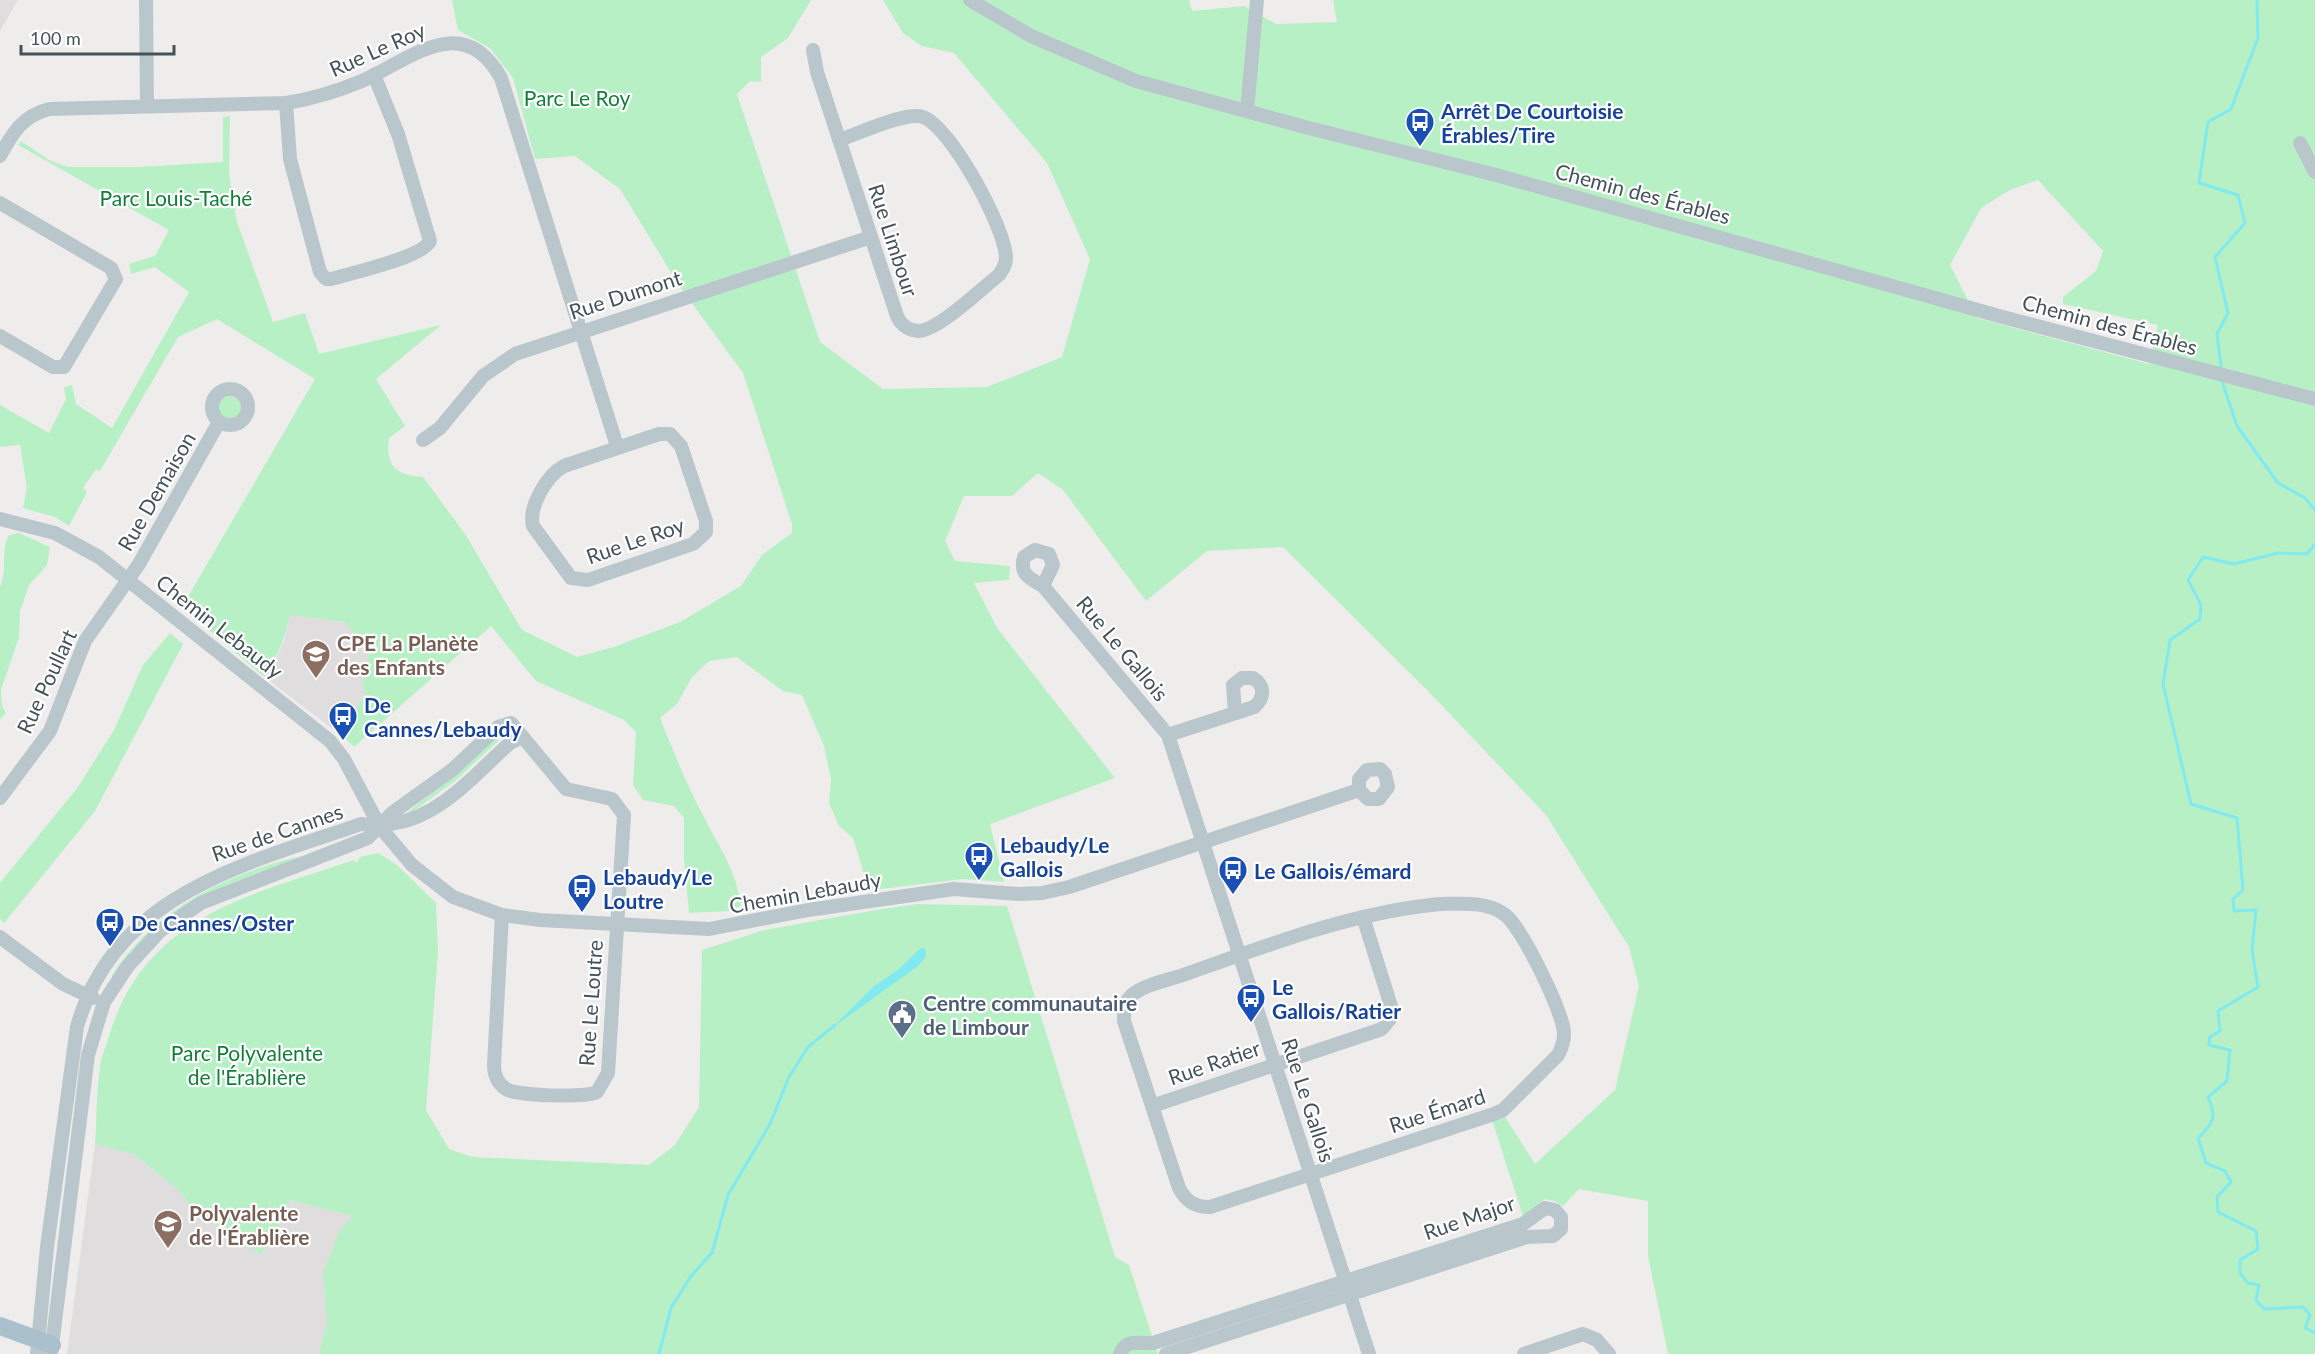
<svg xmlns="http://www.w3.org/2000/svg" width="2315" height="1354" font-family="Lato,sans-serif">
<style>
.education{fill:#e0dddf}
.green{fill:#b7f0c5;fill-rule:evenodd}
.water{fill:#81e9f0}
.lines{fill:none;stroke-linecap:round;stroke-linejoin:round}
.stream{stroke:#81e9f0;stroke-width:3}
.minor{stroke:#b9c7cd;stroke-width:14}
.major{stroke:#aac1cd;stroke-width:18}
.labels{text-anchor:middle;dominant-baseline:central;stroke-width:4.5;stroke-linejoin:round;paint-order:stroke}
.street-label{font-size:21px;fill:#44535a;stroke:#fff}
.park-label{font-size:21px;fill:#127f38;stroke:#fff}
.transit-label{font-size:21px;font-weight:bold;fill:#164399;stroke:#fff;text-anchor:start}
.education-label{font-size:21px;font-weight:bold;fill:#785e54;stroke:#fff;text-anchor:start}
.service-label{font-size:21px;font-weight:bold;fill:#4e5e75;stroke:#fff;text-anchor:start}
</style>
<rect width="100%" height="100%" fill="#efecec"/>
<g class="education">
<path d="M 0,0 L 18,0 L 0,31 Z"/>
<path d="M 290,615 L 345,622 L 369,649 L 363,684 L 365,694 L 348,723 L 346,739 L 263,676 L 275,661 L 285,639 Z"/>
<path d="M 95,1144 L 135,1155 L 178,1190 L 194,1210 L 261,1254 L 278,1229 L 289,1200 L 354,1216 L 319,1354 L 67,1354 Z"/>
</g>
<g class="green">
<path d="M 452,0 L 811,0 L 788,38 L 761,57 L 761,82 L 750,81 L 737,94 L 820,342 L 883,389 L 987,387 L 1062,357 L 1090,259 L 1047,163 L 954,53 L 922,46 L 903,33 L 883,0 L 1189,0 L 1192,11 L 1244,6 L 1276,24 L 1337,22 L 1333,0 L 2315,0 L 2315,1354 L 1668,1354 L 1648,1256 L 1648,1201 L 1579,1189 L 1563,1206 L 1555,1201 L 1545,1199 L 1523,1216 L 1492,1120 L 1504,1115 L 1535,1164 L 1615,1090 L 1639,986 L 1629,947 L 1546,815 L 1429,692 L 1283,547 L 1207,551 L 1146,601 L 1063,490 L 1038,473 L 1012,496 L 964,496 L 945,541 L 955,561 L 1010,566 L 1009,580 L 974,583 L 997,628 L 1115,778 L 990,824 L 1004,882 L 963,879 L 873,890 L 864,874 L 853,838 L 839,826 L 829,803 L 831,779 L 824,746 L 802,695 L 783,691 L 737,657 L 709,661 L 692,677 L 677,704 L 660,718 C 674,753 688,788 706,821 C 721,850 737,872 741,906 L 729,911 L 689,913 L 684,859 L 684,818 L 674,806 L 643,800 L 633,785 L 636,732 L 624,720 L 536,681 L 491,626 L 354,747 L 346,739 L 348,723 L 365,694 L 363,684 L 369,650 L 345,622 L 290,615 C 285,639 278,657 263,676 L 182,607 L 315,379 L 217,319 L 178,337 L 100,471 L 96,469 L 83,488 L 87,492 L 69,526 L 55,517 L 23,508 L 27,488 L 20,445 L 0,447 L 0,405 L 49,433 L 66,399 L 64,387 L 72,385 L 76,404 L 112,428 L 189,292 L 155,267 L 131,274 L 129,264 L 155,256 L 169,230 L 18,145 L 21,141 L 49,160 L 68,167 L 139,167 L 223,162 L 223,117 L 230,116 L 229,174 L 237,222 L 273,322 L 305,313 L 319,354 L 441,325 L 376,379 L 405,426 L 389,438 C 385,466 396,475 423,477 L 465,534 L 522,630 L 577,657 L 614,647 L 680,622 L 741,586 L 762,555 L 792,533 L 792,524 L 743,373 L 680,287 L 620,189 L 575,156 L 535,159 L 513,78 L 490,48 L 458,30 ZM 2038,180 L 2103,251 L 2096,271 L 2063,297 L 2063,304 L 2158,325 L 2149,364 L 1977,318 L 1950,265 L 1981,208 L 2010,190 Z"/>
<circle cx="230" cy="408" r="12"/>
<path d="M 19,533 L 50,547 L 47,565 L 29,585 L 20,611 L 19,637 L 1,690 L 2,706 L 6,713 L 0,719 L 0,587 C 8,569 0,552 9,535 Z"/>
<path d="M 170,633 L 183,644 L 95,811 L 4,923 L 0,919 L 0,883 L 78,787 L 114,730 L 143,665 Z"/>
<path d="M 497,737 L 500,737 L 496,743 L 455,781 L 412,812 L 408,812 L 450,779 Z"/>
<path d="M 378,853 L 396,864 L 436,903 L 438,952 L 426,1110 L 449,1149 L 472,1157 L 649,1165 L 675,1145 L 699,1107 L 702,950 L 765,930 L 876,910 L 918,904 L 1007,906 L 1115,1257 L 1129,1265 L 1158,1354 L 319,1354 L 327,1322 L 323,1273 L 340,1230 L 353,1216 L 289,1200 L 278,1229 L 261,1254 L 194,1210 L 178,1190 L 135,1155 L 95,1144 C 97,1119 96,1092 100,1067 C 101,1057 106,1046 109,1036 C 145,916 248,896 354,860 L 356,863 L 360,857 Z"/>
<path d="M 300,856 L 276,869 L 203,896 L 112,979 L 112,975 C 156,908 225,875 300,856 Z"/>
</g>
<path class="water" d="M 921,948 L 926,949 L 926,956 L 918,966 L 832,1028 L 873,987 L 898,970 Z"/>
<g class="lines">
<g class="stream">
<path d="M 2221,366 L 2217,334 L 2228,313 L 2215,257 L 2245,223 L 2238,195 L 2199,183 L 2208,122 L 2231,109 L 2258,38 L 2257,0"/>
<path d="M 2222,381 L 2237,426 L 2278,483 L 2305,498 L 2315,510"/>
<path d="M 2315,544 L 2307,554 L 2278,553 L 2234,564 L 2203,557 L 2188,580 L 2201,605 L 2200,619 L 2170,640 L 2163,684 L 2191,804 L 2237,818 L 2243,890 L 2233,899 L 2234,911 L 2256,910 L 2252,950 L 2258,987 L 2218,1011 L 2220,1031 L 2210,1037 L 2209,1045 L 2230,1050 L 2227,1081 L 2208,1097 C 2217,1117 2214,1123 2198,1138 L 2206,1163 L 2225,1171 L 2231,1182 L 2217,1197 L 2218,1212 L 2256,1231 L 2258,1249 L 2240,1260 L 2240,1273 L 2248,1283 L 2259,1285 L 2256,1300 L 2264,1309 L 2303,1307 L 2310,1315 L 2305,1328 L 2315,1333"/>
<path d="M 659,1354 L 671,1308 L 691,1276 L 712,1253 L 728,1195 L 770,1124 L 789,1077 L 808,1047 L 835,1025"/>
</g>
<g class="minor">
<path d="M 146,0 L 147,106"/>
<path d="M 970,0 L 1031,36 L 1136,81 L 1305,127 L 1496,175 L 1999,316 L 2315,399"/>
<path d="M 813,50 L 817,72 L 897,316 C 901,325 909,331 919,331 C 939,330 982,288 999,275 C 1003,269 1006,265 1006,258 C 1006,229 951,127 923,117 C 906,111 858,134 839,140"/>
<path d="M 286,103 L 290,159 L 320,272 L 326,279 L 331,279 C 351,273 422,258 430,241 L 398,134 L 374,75"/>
<path d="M 1247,111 L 1257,0"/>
<path d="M 2300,143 L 2315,172"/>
<path d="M 0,156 C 12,134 22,116 49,109 L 286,103 C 312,99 338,91 362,81 C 411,59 463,10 501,78 L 617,446"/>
<path d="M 0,203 L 111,268 L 116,279 L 64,367 L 53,367 L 0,336"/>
<circle cx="230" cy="407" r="18"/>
<path d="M 659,434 L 670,434 L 681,446 L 706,521 L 706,532 L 693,544 L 588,580 L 571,578 L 533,526 C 528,507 547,475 564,466 Z"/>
<path d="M 423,440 L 440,428 L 483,376 L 515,354 L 871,237"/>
<path d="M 0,519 L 55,533 L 99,557 L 330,741 L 344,759 L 380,827 L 412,865 L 453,897 L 502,915 L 540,920 L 709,929 L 808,910 L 954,889 L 1018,894 L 1042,893 L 1069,887 L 1359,790 L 1368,799 L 1379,799 L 1388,787 L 1385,774 L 1380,769 L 1367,770 L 1359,779 L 1359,790"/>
<path d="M 1043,586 C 1030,579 1019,574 1024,557 L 1035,550 L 1049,554 L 1053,565 L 1043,586 L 1168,735 L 1369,1354"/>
<path d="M 1168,735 L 1254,707 C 1265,698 1265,685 1253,678 L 1242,678 L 1233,685 L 1235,713"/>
<path d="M 0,798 L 50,731 L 85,641 L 139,564 L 219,422"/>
<path d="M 1440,904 C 1461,904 1486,901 1504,914 C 1521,925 1563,1012 1564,1033 C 1564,1042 1562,1048 1558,1055 L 1503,1110 L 1494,1114 L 1210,1207 C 1194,1207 1186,1201 1179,1188 L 1124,1021 C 1124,1012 1124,1002 1131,996 C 1144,984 1170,980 1186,974 C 1268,945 1353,912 1440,904 Z"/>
<path d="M 0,937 L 63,984 L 93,998"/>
<path d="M 1152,1106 L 1382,1029 L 1390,1019 L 1391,1006 L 1363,917"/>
<path d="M 37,1354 L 47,1247 L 77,1027 C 114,893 247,864 361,824 C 428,833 465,783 510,743 L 523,737"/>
<path d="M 51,1354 L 88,1055 L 104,1002 L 128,966 L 160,931 L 201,903 L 368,838 L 392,813 L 452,770 L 498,727 L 511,723 L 566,789 L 612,799 L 624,815 L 608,1073 L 597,1092 C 585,1098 517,1096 506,1089 C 497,1083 494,1075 494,1065 L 502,915"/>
<path d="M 1120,1354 C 1126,1338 1139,1344 1153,1343 L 1523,1224 L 1545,1208 L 1555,1210 L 1561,1217 L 1561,1229 L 1553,1236 L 1527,1237 L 1166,1354"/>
<path d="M 1524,1354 L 1583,1334 L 1597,1340 L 1609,1354"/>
</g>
<path class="major" d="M 0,1326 L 52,1345"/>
</g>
<defs>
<g id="bus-pin" transform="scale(1.5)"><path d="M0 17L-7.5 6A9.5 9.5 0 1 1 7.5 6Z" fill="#1a4fb4" stroke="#fff"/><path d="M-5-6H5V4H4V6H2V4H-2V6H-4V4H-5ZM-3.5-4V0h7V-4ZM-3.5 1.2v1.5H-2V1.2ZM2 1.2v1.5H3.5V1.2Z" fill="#fff"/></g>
<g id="school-pin" transform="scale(1.5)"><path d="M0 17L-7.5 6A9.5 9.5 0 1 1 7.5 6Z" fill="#8d6e63" stroke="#fff"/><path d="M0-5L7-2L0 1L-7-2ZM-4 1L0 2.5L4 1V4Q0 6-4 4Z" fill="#fff"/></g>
<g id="civic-pin" transform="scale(1.5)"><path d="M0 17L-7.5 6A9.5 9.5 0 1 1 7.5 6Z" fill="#5c6f8a" stroke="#fff"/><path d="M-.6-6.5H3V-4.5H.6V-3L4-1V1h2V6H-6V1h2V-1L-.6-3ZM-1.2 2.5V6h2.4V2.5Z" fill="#fff"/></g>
</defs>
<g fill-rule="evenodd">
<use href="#bus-pin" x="1420" y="122"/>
<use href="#school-pin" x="316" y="654"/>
<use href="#bus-pin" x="343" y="716"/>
<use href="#bus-pin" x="979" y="856"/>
<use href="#bus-pin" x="1233" y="870"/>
<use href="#bus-pin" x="582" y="888"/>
<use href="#bus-pin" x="110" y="922"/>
<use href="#bus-pin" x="1251" y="998"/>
<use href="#civic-pin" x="902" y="1014"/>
<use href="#school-pin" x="168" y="1224"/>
</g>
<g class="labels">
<g class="street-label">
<text transform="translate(377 49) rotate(-24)">Rue Le Roy</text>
<text transform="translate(1643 193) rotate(15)">Chemin des Érables</text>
<text transform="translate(894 240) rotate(72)">Rue Limbour</text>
<text transform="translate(625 294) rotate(-18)">Rue Dumont</text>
<text transform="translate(2110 324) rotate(15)">Chemin des Érables</text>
<text transform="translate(156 491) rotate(-60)">Rue Demaison</text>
<text transform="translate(635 540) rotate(-19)">Rue Le Roy</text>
<text transform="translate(220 626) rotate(38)">Chemin Lebaudy</text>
<text transform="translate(1123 648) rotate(50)">Rue Le Gallois</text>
<text transform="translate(46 681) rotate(-65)">Rue Poullart</text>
<text transform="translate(277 832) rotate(-19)">Rue de Cannes</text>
<text transform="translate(805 892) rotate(-10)">Chemin Lebaudy</text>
<text transform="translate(590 1003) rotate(-86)">Rue Le Loutre</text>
<text transform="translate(1214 1062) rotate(-19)">Rue Ratier</text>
<text transform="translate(1309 1100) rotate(72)">Rue Le Gallois</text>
<text transform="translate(1437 1110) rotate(-18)">Rue Émard</text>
<text transform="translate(1469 1217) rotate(-19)">Rue Major</text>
</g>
<g class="park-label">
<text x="577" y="97">Parc Le Roy</text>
<text x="176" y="197">Parc Louis-Taché</text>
<text x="247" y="1052">Parc Polyvalente<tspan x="247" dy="24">de l'Érablière</tspan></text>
</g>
<g class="transit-label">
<text x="1441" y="110">Arrêt De Courtoisie<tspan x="1441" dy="24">Érables/Tire</tspan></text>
<text x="364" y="704">De<tspan x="364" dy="24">Cannes/Lebaudy</tspan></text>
<text x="1000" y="844">Lebaudy/Le<tspan x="1000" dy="24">Gallois</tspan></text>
<text x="1254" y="870">Le Gallois/émard</text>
<text x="603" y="876">Lebaudy/Le<tspan x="603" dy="24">Loutre</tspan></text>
<text x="131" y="922">De Cannes/Oster</text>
<text x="1272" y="986">Le<tspan x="1272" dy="24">Gallois/Ratier</tspan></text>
</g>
<g class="education-label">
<text x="337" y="642">CPE La Planète<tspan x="337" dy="24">des Enfants</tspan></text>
<text x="189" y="1212">Polyvalente<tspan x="189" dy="24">de l'Érablière</tspan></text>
</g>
<g class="service-label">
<text x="923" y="1002">Centre communautaire<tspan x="923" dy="24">de Limbour</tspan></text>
</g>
</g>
<path d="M21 45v9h153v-9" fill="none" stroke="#44535a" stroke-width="3"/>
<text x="30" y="45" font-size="18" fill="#44535a" stroke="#ffffff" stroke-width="4.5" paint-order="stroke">100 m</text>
</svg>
